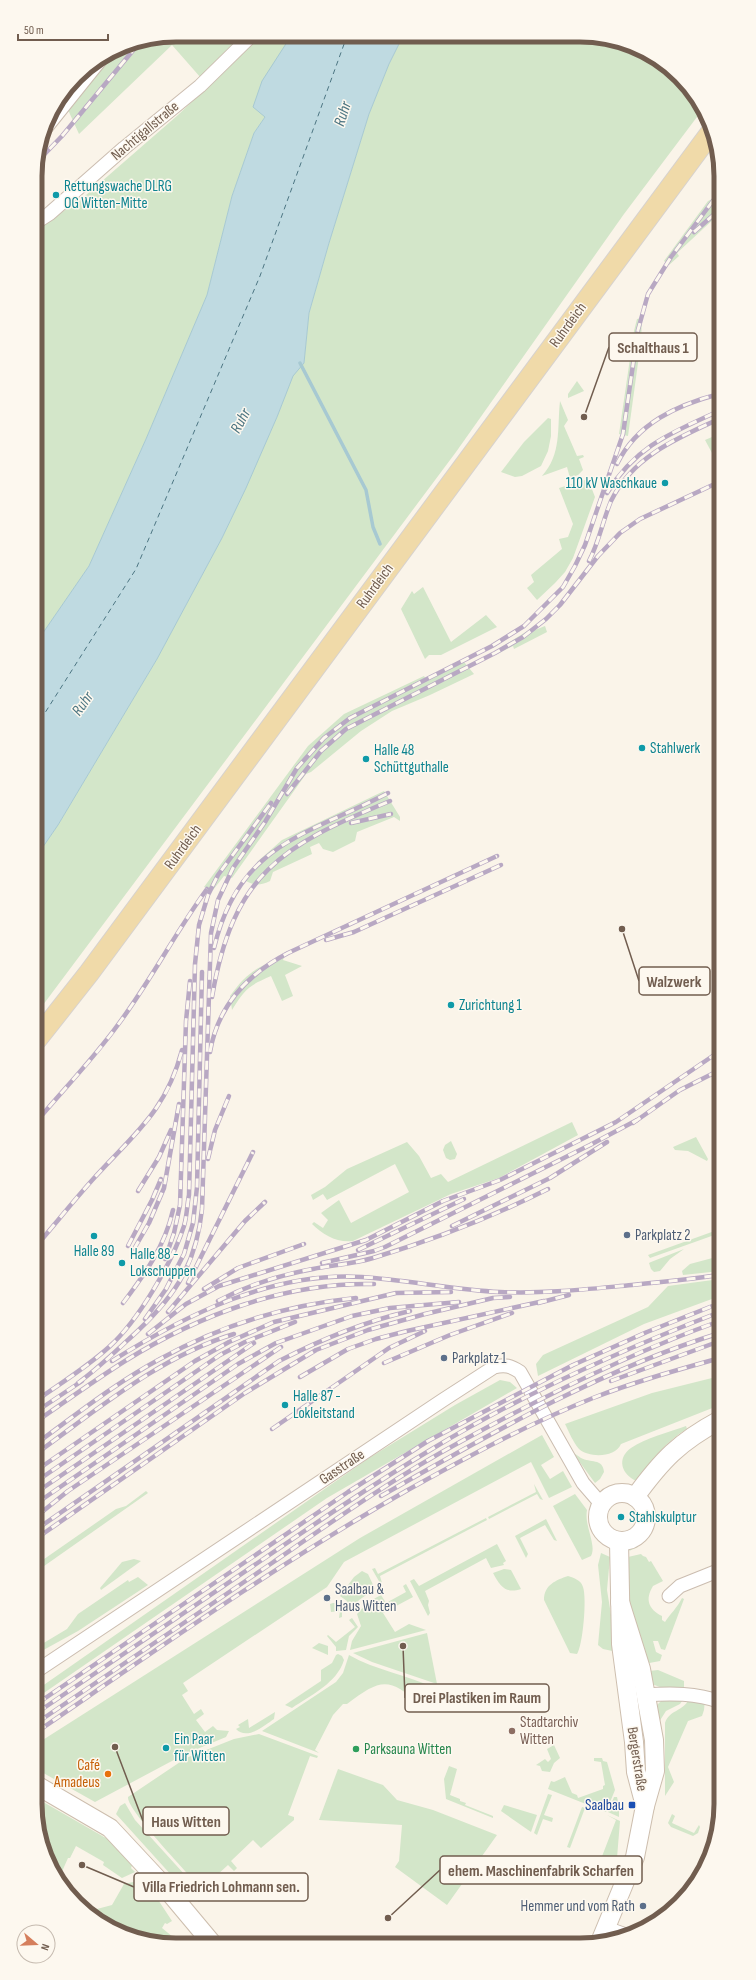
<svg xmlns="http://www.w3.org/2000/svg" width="756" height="1980" font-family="'Sofia Sans Condensed',sans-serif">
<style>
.green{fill:#d3e6c9}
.water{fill:#bfdae1;stroke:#a7c9d2}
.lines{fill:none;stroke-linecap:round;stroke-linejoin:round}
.stream{stroke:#a7c9d2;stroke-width:3.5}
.ferry{stroke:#4c7582;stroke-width:1;stroke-dasharray:5 4;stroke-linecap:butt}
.street-casing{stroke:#cbbdb0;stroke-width:15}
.secondary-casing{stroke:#cdbeae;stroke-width:20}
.primary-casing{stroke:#d7d2ce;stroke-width:22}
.street{stroke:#fff;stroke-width:13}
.secondary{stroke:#fff;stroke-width:18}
.primary{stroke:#f0daa9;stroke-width:20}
.rail-casing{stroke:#b8a8c3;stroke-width:4.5}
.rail{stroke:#fdf8ef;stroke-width:3;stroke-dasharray:9;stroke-linecap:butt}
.culture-dot{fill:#0f9aa8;stroke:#fdf8ef;stroke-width:1.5}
.service-dot{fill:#5c6f8a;stroke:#fdf8ef;stroke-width:1.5}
.education-dot{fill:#8d6e63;stroke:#fdf8ef;stroke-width:1.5}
.leisure-dot{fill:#2e9e5b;stroke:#fdf8ef;stroke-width:1.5}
.food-dot{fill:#e8710a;stroke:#fdf8ef;stroke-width:1.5}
.transit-dot{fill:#1a4fb4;stroke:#fdf8ef;stroke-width:1.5}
.labels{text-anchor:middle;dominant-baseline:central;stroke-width:3;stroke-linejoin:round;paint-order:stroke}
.street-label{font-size:15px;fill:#715d4f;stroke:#fdf8ef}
.culture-label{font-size:15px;fill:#0d838f;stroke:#fdf8ef;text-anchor:start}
.service-label{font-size:15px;fill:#4e5e75;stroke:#fdf8ef;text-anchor:start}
.education-label{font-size:15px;fill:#785e54;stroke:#fdf8ef;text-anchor:start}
.leisure-label{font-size:15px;fill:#27864d;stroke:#fdf8ef;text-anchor:start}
.food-label{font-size:15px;fill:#c56008;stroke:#fdf8ef;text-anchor:end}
.transit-label{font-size:15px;fill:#164399;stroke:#fdf8ef;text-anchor:end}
.water-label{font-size:16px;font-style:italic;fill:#4c7582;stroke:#fdf8ef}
.rim{fill:none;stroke:#715d4f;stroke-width:5}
.leader{fill:none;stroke:#715d4f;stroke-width:1.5}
.callout-dot{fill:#715d4f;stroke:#fdf8ef;stroke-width:1.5}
.callout{fill:#fdf8ef;stroke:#715d4f;stroke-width:1.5}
.callout-label{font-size:16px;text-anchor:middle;font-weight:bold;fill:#715d4f}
</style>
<rect width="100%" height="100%" fill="#faf4e9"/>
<g class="green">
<path d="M 176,35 L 245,35 L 201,78 L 172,45 L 79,134 L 69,112 L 59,101 L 83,70 L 123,46 Z"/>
<path d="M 261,36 L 291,36 L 286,45 L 265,117 L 254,133 L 232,196 L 207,295 L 146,439 L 89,566 L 36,643 L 35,229 L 78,202 L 178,115 Z"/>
<path d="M 403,36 L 607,38 L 650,54 L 680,77 L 703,109 L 624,214 L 456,452 L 37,1013 L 36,857 L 58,825 L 157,659 L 222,538 L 245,489 L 277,417 L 293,375 L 304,363 L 309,313 L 329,243 L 369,114 L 389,64 Z"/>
<path d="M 718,196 L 718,215 L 677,253 L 679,256 L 669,265 L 664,261 L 708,201 Z"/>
<path d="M 642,318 L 641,341 L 628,436 L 619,434 L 634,331 L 637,319 Z"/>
<path d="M 577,381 L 584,391 L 568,398 L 568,394 Z"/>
<path d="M 560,401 L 568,420 L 564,426 L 577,456 L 583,455 L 584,457 L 579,459 L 583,470 L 578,475 L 570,478 L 567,467 L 542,476 C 562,454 557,428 560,401 Z"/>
<path d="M 548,418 L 551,419 L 551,436 L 548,451 L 541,466 L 522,476 L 515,477 L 501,472 L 524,442 Z"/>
<path d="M 719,434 L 719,466 L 705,440 Z"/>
<path d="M 588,479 L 595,497 L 573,558 L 565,572 L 555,583 L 537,600 L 527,588 L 534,582 L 531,575 L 562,549 L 559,539 L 568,537 L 573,524 L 559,488 Z"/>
<path d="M 423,587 L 451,642 L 486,615 L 497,627 L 441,655 L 429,655 L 425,659 L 401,609 L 412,591 L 414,594 Z"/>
<path d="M 545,626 L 547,632 L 514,649 L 513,646 L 497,654 L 495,651 L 532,628 L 535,630 Z"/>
<path d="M 464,662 L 474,674 L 430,695 L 392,711 L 361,731 L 311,772 L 306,774 L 232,878 L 224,876 L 213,890 L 204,887 L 308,746 L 344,714 L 424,676 L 427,681 Z"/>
<path d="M 384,791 L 400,817 L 400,821 L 394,817 L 357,832 L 355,841 L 333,852 L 323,849 L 319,843 L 310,847 L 312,854 L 273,872 L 270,881 C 262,885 254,886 246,881 L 260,865 L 257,862 L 282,840 Z"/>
<path d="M 285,955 L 283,960 L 302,966 L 285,975 L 293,996 L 282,1001 L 271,976 C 248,986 245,989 232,1010 L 230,996 C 248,971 257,968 285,955 Z"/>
<path d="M 572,1122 L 578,1135 L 499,1178 L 451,1194 L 353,1241 C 337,1243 323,1235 312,1224 L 314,1222 L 323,1228 L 328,1220 L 321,1213 L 339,1200 L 351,1223 L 409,1192 L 395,1164 L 327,1200 L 323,1194 L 313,1200 L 311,1195 L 325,1187 L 347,1169 L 407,1142 L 419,1156 L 431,1178 L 441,1174 L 448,1182 Z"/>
<path d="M 696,1137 L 708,1159 L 707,1161 L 688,1151 L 675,1150 L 673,1147 Z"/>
<path d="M 451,1141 L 457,1154 L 455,1159 L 450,1160 L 446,1158 L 443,1150 L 445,1145 Z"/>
<path d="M 720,1229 L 720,1233 L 650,1258 L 648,1255 Z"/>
<path d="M 684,1249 L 670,1259 L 660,1271 L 654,1272 L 651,1269 L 649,1263 L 651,1262 Z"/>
<path d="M 720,1256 L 720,1271 L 683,1275 L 682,1271 L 690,1264 Z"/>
<path d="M 720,1279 L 720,1296 L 644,1324 L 538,1376 L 536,1364 L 543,1355 L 648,1307 L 668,1286 Z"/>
<path d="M 720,1376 L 720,1405 L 621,1444 C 615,1458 589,1458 579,1449 C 573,1442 569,1432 565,1424 L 652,1393 Z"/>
<path d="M 500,1380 L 510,1382 L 517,1388 L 327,1498 L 38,1697 L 38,1689 L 369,1458 L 455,1405 Z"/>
<path d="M 686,1426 L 687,1429 C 666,1441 651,1461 636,1481 C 622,1474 616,1459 631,1448 C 645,1438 670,1432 686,1426 Z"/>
<path d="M 542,1435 L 554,1457 L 541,1465 L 550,1479 L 563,1471 L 572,1487 L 549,1498 L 531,1462 L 344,1562 L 327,1587 L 183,1683 L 188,1691 L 182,1695 L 194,1714 L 201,1709 L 204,1714 L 196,1720 L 205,1732 L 213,1726 L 217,1730 L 229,1731 L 226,1737 L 185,1754 L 95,1802 L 38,1770 L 38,1743 L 360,1538 Z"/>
<path d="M 573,1453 C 576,1454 578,1456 581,1458 C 590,1463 603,1458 604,1472 L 600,1479 L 595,1483 Z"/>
<path d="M 534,1484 L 543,1500 L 540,1499 L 537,1494 L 489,1519 L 488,1517 L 536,1492 Z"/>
<path d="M 625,1484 L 631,1486 C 625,1492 611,1494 602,1490 L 611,1486 Z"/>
<path d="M 146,1491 L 148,1493 L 37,1571 L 37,1564 L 116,1509 L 126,1506 Z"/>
<path d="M 575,1494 L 587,1510 C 584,1526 597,1545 591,1556 L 582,1560 L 553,1506 Z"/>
<path d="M 647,1503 C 652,1520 650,1532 636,1543 L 638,1547 L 629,1551 L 647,1526 Z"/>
<path d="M 486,1518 L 487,1520 L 380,1576 L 382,1583 L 380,1583 L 372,1569 L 375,1568 L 378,1574 Z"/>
<path d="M 546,1519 L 557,1541 L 554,1540 L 545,1525 L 520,1538 L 528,1554 L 526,1558 L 515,1536 Z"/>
<path d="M 497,1544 L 506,1561 L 503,1563 L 504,1565 L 491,1568 L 486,1558 L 425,1591 L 429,1601 L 428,1605 L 430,1613 L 428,1616 L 410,1581 L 414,1579 L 419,1586 Z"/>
<path d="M 601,1553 L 610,1557 L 607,1590 L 617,1652 L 603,1649 L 598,1645 L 602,1602 L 598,1565 Z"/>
<path d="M 641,1554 L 643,1556 L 646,1557 L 649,1562 L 651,1561 L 663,1581 L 653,1586 C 645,1599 648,1609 662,1616 L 662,1620 L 665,1622 C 671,1613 677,1608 682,1598 L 684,1599 L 665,1650 L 661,1649 L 658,1641 L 653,1641 L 656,1652 L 662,1655 L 660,1661 L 644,1664 L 631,1612 L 628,1589 L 628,1557 Z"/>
<path d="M 134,1559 L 141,1561 L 101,1590 L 100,1588 L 122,1562 Z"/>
<path d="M 504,1569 L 511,1570 L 521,1589 C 505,1594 500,1586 493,1573 Z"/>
<path d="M 362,1571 L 368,1574 L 375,1589 L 359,1600 L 351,1610 L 347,1601 L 340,1596 L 354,1577 Z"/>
<path d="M 568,1576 C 574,1578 581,1580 583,1587 C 587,1598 583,1645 577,1654 L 570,1653 L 544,1600 C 544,1585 556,1580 568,1576 Z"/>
<path d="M 138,1577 L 148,1585 L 78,1631 L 38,1653 L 37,1647 L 67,1629 L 78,1614 L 128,1580 L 129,1582 Z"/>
<path d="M 406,1584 L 413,1597 L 383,1613 L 395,1632 L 409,1624 L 426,1630 L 350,1650 L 352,1641 L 361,1626 L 357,1614 L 368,1602 L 381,1595 L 386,1603 L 406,1592 L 403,1586 Z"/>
<path d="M 333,1603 L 337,1603 L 342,1608 L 342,1617 L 339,1618 L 340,1611 L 331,1612 L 330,1604 Z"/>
<path d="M 352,1618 L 358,1627 L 349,1636 L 346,1650 L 336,1651 L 336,1647 L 327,1636 L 328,1635 L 336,1642 L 355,1627 L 349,1620 Z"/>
<path d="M 427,1633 L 437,1684 L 372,1662 L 353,1653 Z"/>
<path d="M 319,1643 L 328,1646 L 328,1655 L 312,1648 Z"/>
<path d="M 338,1654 L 342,1656 L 344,1660 C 337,1683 311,1695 292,1708 L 285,1705 L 321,1681 L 321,1670 L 332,1663 L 336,1655 Z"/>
<path d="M 349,1655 C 375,1670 407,1675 435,1688 L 429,1704 L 420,1705 C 389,1676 380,1679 347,1704 L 343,1704 L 333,1715 L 315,1750 L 319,1753 L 262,1731 L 336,1682 L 343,1673 Z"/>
<path d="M 658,1670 L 684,1681 L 684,1690 L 670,1691 L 652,1684 L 649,1671 Z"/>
<path d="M 663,1699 L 682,1701 L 680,1704 L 666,1711 L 659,1722 L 657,1705 Z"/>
<path d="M 689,1699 L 705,1700 L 704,1710 L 702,1716 L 688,1721 L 668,1767 L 674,1782 L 665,1796 L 665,1723 C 669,1710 684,1711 689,1699 Z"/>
<path d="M 275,1712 L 274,1719 C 265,1725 247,1741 236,1729 L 240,1727 L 238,1725 L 248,1719 L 249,1728 Z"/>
<path d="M 259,1734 L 318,1756 L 317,1758 L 310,1756 L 288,1815 L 294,1817 L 294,1820 L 261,1848 L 253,1840 L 231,1861 L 237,1868 L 234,1871 L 228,1865 L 205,1886 L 211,1893 L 208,1896 C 196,1882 126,1810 128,1797 L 186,1758 L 234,1739 Z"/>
<path d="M 554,1745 L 560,1758 L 554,1763 L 550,1772 L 542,1771 L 540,1766 L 536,1765 L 545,1759 L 548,1762 L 551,1759 L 547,1749 Z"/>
<path d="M 594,1758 L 602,1758 L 603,1761 L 607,1762 L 615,1790 L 606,1812 L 548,1789 L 551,1781 L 554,1782 L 565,1777 L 572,1793 L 577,1795 L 578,1798 L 603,1789 L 603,1786 L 605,1785 L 601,1762 L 594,1761 Z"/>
<path d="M 449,1766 L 457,1769 L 450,1795 L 460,1799 L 460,1801 L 466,1803 L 465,1805 L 493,1816 L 493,1818 L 446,1799 L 444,1779 Z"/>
<path d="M 338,1769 L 383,1785 L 397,1800 L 433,1810 L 497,1835 L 447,1905 L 395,1867 L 399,1861 L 402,1825 L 319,1820 Z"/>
<path d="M 548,1794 L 552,1795 L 544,1815 L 553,1818 L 552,1822 L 543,1819 L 537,1835 L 534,1833 Z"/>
<path d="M 614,1797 L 617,1797 L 619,1806 L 617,1807 L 616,1810 L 619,1811 L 619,1817 L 608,1812 Z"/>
<path d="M 38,1799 L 111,1841 L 133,1863 L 131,1868 L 135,1872 L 122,1878 L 103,1865 L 104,1862 L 76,1846 L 70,1858 L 68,1858 L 60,1876 L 70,1882 L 71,1885 L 67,1892 L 54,1874 L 38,1831 Z"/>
<path d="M 125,1803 L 135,1820 L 205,1897 L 199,1902 L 182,1887 L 116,1814 L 120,1806 Z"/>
<path d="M 504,1805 L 537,1815 L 531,1832 L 501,1811 Z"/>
<path d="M 582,1807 L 585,1808 L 570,1848 L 567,1847 Z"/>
<path d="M 672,1814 L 675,1816 L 672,1823 L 694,1833 L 699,1825 L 700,1827 L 698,1833 L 693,1836 L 671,1827 L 668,1823 Z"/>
<path d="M 607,1815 L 620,1821 L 617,1858 L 609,1861 L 601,1859 L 616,1820 Z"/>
<path d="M 142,1880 L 151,1889 L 172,1921 L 167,1924 L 165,1923 L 162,1928 L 179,1942 C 169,1942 160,1943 151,1942 C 125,1940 85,1914 69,1894 L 97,1909 L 112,1905 L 124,1884 Z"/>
</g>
<path class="water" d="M 291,36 L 403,36 L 389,64 L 369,114 L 329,243 L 309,313 L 304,363 L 293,376 L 277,417 L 246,488 L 222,538 L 157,659 L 58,825 L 36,857 L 36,643 L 89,566 L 146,439 L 207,295 L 232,196 L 254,133 L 265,117 L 253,107 L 262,81 Z"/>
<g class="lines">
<path class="stream" d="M 300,363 L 366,490 L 373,527 L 380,544"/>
<path class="ferry" d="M 36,727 L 136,569 L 260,276 L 347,36"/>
<g class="street-casing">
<g id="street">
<path d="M 45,129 L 102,58"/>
<path d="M 35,223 L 49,214 L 124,148 L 200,86 L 252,35"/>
<path d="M 669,1596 L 680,1586 L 720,1570"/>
<path d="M 38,1670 L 443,1400 L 494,1367 C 505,1364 511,1366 520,1372 L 583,1483 L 602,1505"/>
<path d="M 645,1695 C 671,1693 696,1693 721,1702"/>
<path d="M 606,1928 L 626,1935"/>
</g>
</g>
<g class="secondary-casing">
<g id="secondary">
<circle cx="622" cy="1517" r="24"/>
<path d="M 635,1497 C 662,1460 679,1442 720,1420"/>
<path d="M 619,1541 L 621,1644 L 634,1742 L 636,1772 L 645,1806"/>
<path d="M 38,1786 L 110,1828 L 165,1887 L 211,1942"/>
<path d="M 600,1942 L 635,1857 L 645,1806 L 655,1771 L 654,1740 L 641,1669 L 620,1602"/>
</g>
</g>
<g class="primary-casing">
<path id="primary" d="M 37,1039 L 89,973 L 712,131"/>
</g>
<use href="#street" class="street"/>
<use href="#secondary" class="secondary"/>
<use href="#primary" class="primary"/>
<g class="rail-casing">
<g id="rail">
<path d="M 37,162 L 62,136 L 140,42"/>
<path d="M 694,232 L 718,211"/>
<path d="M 617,464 C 637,423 677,405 719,394"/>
<path d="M 607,493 C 636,446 671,433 719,411"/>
<path d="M 589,561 C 599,542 603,520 611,501 C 632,457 677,438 719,419"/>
<path d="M 287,794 L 321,751 L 346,729 L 495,653 L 523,637 L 546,619 L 560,605 L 598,556 L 620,533 L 640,519 L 719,482"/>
<path d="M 351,823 L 391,814"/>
<path d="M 326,940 L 354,932 L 501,865"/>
<path d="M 715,944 L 719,943"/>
<path d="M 214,948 C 239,843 306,836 388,793"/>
<path d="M 212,997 C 233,874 281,846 390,801"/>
<path d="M 210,1052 C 218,1005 248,974 288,953 L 497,856"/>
<path d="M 37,1121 C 64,1089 93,1059 117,1026 C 150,982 175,933 207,889"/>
<path d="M 633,1123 L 680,1090 L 720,1070"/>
<path d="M 208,1159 L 215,1130 L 229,1096"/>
<path d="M 138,1191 L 159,1157 L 171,1130"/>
<path d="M 452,1226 L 550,1178 L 607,1142"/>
<path d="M 37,1245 C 56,1223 75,1199 95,1177 C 135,1133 166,1111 182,1050"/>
<path d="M 128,1246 L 152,1200 L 161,1179"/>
<path d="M 134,1249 L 149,1223 L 164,1188 L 179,1104"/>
<path d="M 358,1250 L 464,1199"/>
<path d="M 165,1259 L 174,1233 L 180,1205 L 186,1021 L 190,981"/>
<path d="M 322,1263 L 374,1251 L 385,1247 L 590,1145 L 637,1120"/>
<path d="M 188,1283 L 253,1152"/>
<path d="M 204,1289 L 238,1268 L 304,1244"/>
<path d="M 218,1301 C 248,1285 280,1275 313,1269 C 333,1265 353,1264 373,1258 C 433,1240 492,1217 548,1189"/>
<path d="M 123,1303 C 145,1274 165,1246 173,1210"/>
<path d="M 538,1303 L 569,1295"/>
<path d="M 168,1312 L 245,1221 L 265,1202"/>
<path d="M 145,1319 L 166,1289 L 184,1254 L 193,1223 L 197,1187 L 202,972"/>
<path d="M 148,1334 L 186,1304 L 219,1286 L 366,1240 L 443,1201 L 500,1180 L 616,1122 L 720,1051"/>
<path d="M 112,1361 C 185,1315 274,1271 362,1277 C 408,1280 454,1290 500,1292 C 545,1294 588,1289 632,1285 C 662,1282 691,1279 720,1275"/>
<path d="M 384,1363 L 450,1335 L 512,1313"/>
<path d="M 300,1377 L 348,1349 L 376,1339 L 407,1331 L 544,1301"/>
<path d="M 611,1381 L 720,1341"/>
<path d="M 78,1383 C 96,1370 113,1354 129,1339 C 172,1300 196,1268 202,1209 L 211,933 L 218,900 L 233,868 L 265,822 L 297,768 L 324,738 L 350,718 L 492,646 L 524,626 L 563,587 L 575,566 L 585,545 L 623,434 L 638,330 L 648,294 L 671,257 L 718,194"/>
<path d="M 37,1400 C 61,1383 87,1367 109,1347 C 138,1321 172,1263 184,1226 C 187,1216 187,1205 189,1195 L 195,964 L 199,925 L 208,895 L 218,875 L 271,803"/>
<path d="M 37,1411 L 82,1381"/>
<path d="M 37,1421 C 66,1401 95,1380 125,1361 C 199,1315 286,1282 374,1284"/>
<path d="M 272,1429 L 389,1348 L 425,1331"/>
<path d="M 37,1443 C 77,1414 117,1382 160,1359 C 221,1325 287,1305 356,1298"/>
<path d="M 37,1453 C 98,1409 161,1356 234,1334"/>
<path d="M 37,1470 L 195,1361 L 229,1342 L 274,1322 L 396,1293 L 451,1292"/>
<path d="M 37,1481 L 220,1355 L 245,1342 L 295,1322"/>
<path d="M 37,1492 L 254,1343"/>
<path d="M 381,1496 C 490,1434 600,1370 720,1333"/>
<path d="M 37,1503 L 238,1364 L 276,1343 L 352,1316 L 390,1308 L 459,1302"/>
<path d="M 37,1516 L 68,1491 L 281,1347"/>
<path d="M 37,1529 L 279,1361 C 322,1339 363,1322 410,1311"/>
<path d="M 37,1538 L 245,1393 L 316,1350 L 368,1330 L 425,1314 L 493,1298 L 510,1297"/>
<path d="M 38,1703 L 348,1492 L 428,1441 L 573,1365 L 647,1332 L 720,1303"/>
<path d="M 38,1712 C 111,1662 185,1612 259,1562 C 316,1523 373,1484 432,1449 C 523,1394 621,1350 720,1312"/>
<path d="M 38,1722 C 116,1669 194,1616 272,1563 C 333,1521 395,1477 460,1442 C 544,1396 630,1353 720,1321"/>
<path d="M 38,1731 C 159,1648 279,1563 406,1491 C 467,1457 528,1424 593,1398 C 634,1382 677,1370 720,1358"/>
</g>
</g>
<use href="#rail" class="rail"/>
</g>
<g class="culture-dot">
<circle cx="56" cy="195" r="4"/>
<circle cx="665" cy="483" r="4"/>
<circle cx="642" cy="748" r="4"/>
<circle cx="366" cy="759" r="4"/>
<circle cx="451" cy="1005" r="4"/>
<circle cx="94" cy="1236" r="4"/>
<circle cx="122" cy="1263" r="4"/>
<circle cx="285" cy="1405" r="4"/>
<circle cx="621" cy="1517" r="4"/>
<circle cx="166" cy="1748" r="4"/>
</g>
<g class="service-dot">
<circle cx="627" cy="1235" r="4"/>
<circle cx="444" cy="1358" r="4"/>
<circle cx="327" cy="1598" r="4"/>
<circle cx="643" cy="1906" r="4"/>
</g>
<circle class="education-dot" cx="512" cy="1731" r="4"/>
<circle class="leisure-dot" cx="356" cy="1749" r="4"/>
<circle class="food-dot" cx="108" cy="1774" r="4"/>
<rect class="transit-dot" x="628" y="1801" width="8" height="8" rx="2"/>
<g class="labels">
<g class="street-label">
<text transform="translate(145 131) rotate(-40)">Nachtigallstraße</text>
<text transform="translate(568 325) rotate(-54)">Ruhrdeich</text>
<text transform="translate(375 586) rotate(-54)">Ruhrdeich</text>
<text transform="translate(183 847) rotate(-54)">Ruhrdeich</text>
<text transform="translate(342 1467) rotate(-34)">Gasstraße</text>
<text transform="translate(637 1759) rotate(81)">Bergerstraße</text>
</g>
<g class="culture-label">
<text x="64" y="186">Rettungswache DLRG<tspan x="64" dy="17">OG Witten-Mitte</tspan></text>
<text x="657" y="483" text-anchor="end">110 kV Waschkaue</text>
<text x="650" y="748">Stahlwerk</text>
<text x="374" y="750">Halle 48<tspan x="374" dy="17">Schüttguthalle</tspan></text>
<text x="459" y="1005">Zurichtung 1</text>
<text x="94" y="1251" text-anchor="middle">Halle 89</text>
<text x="130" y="1254">Halle 88 -<tspan x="130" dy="17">Lokschuppen</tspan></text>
<text x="293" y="1396">Halle 87 -<tspan x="293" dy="17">Lokleitstand</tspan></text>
<text x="629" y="1517">Stahlskulptur</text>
<text x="174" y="1739">Ein Paar<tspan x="174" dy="17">für Witten</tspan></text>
</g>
<g class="service-label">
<text x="635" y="1235">Parkplatz 2</text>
<text x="452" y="1358">Parkplatz 1</text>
<text x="335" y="1589">Saalbau &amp;<tspan x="335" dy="17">Haus Witten</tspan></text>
<text x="635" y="1906" text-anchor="end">Hemmer und vom Rath</text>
</g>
<g class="education-label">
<text x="520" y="1722">Stadtarchiv<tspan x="520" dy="17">Witten</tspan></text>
</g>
<g class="leisure-label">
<text x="364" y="1749">Parksauna Witten</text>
</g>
<g class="food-label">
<text x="100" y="1765">Café<tspan x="100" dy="17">Amadeus</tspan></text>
</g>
<g class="transit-label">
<text x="624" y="1805">Saalbau</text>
</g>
<g class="water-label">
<text transform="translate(343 114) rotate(-72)">Ruhr</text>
<text transform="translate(241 421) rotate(-62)">Ruhr</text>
<text transform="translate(83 704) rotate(-55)">Ruhr</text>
</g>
</g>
<path d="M0 0H756V1980H0ZM176 42H580A134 134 0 0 1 714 176V1804A134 134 0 0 1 580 1938H176A134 134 0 0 1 42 1804V176A134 134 0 0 1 176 42Z" fill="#fdf8ef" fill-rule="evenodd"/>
<path class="rim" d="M176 42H580A134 134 0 0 1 714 176V1804A134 134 0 0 1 580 1938H176A134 134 0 0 1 42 1804V176A134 134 0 0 1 176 42Z"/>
<path class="leader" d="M584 417L609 347M622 929L639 981M403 1646L405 1698M115 1747L143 1821M388 1918L440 1870M82 1865L134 1887"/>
<g class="callout-dot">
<circle cx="584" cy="417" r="4"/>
<circle cx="622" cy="929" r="4"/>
<circle cx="403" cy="1646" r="4"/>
<circle cx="115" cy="1747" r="4"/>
<circle cx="388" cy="1918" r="4"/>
<circle cx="82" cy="1865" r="4"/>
</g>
<g class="callout">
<rect x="609" y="333" width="88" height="28" rx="4"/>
<rect x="639" y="967" width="71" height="28" rx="4"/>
<rect x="405" y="1684" width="144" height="28" rx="4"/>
<rect x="143" y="1807" width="86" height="28" rx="4"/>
<rect x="440" y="1856" width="202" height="28" rx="4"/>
<rect x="134" y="1873" width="174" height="28" rx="4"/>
</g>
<g class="callout-label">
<text x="653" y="353">Schalthaus 1</text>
<text x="674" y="987">Walzwerk</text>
<text x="477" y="1703">Drei Plastiken im Raum</text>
<text x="186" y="1827">Haus Witten</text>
<text x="541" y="1876">ehem. Maschinenfabrik Scharfen</text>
<text x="221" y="1892">Villa Friedrich Lohmann sen.</text>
</g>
<g transform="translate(36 1944) rotate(109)"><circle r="19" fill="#fdf8ef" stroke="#c5baaf"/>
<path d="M0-3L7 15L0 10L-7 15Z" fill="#d57f5d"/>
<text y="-6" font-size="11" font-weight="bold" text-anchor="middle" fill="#715d4f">N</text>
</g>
<path d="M18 34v6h90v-6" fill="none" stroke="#715d4f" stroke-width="2"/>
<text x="24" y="34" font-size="12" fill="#715d4f" stroke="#fdf8ef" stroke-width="3" paint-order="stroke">50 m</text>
</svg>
